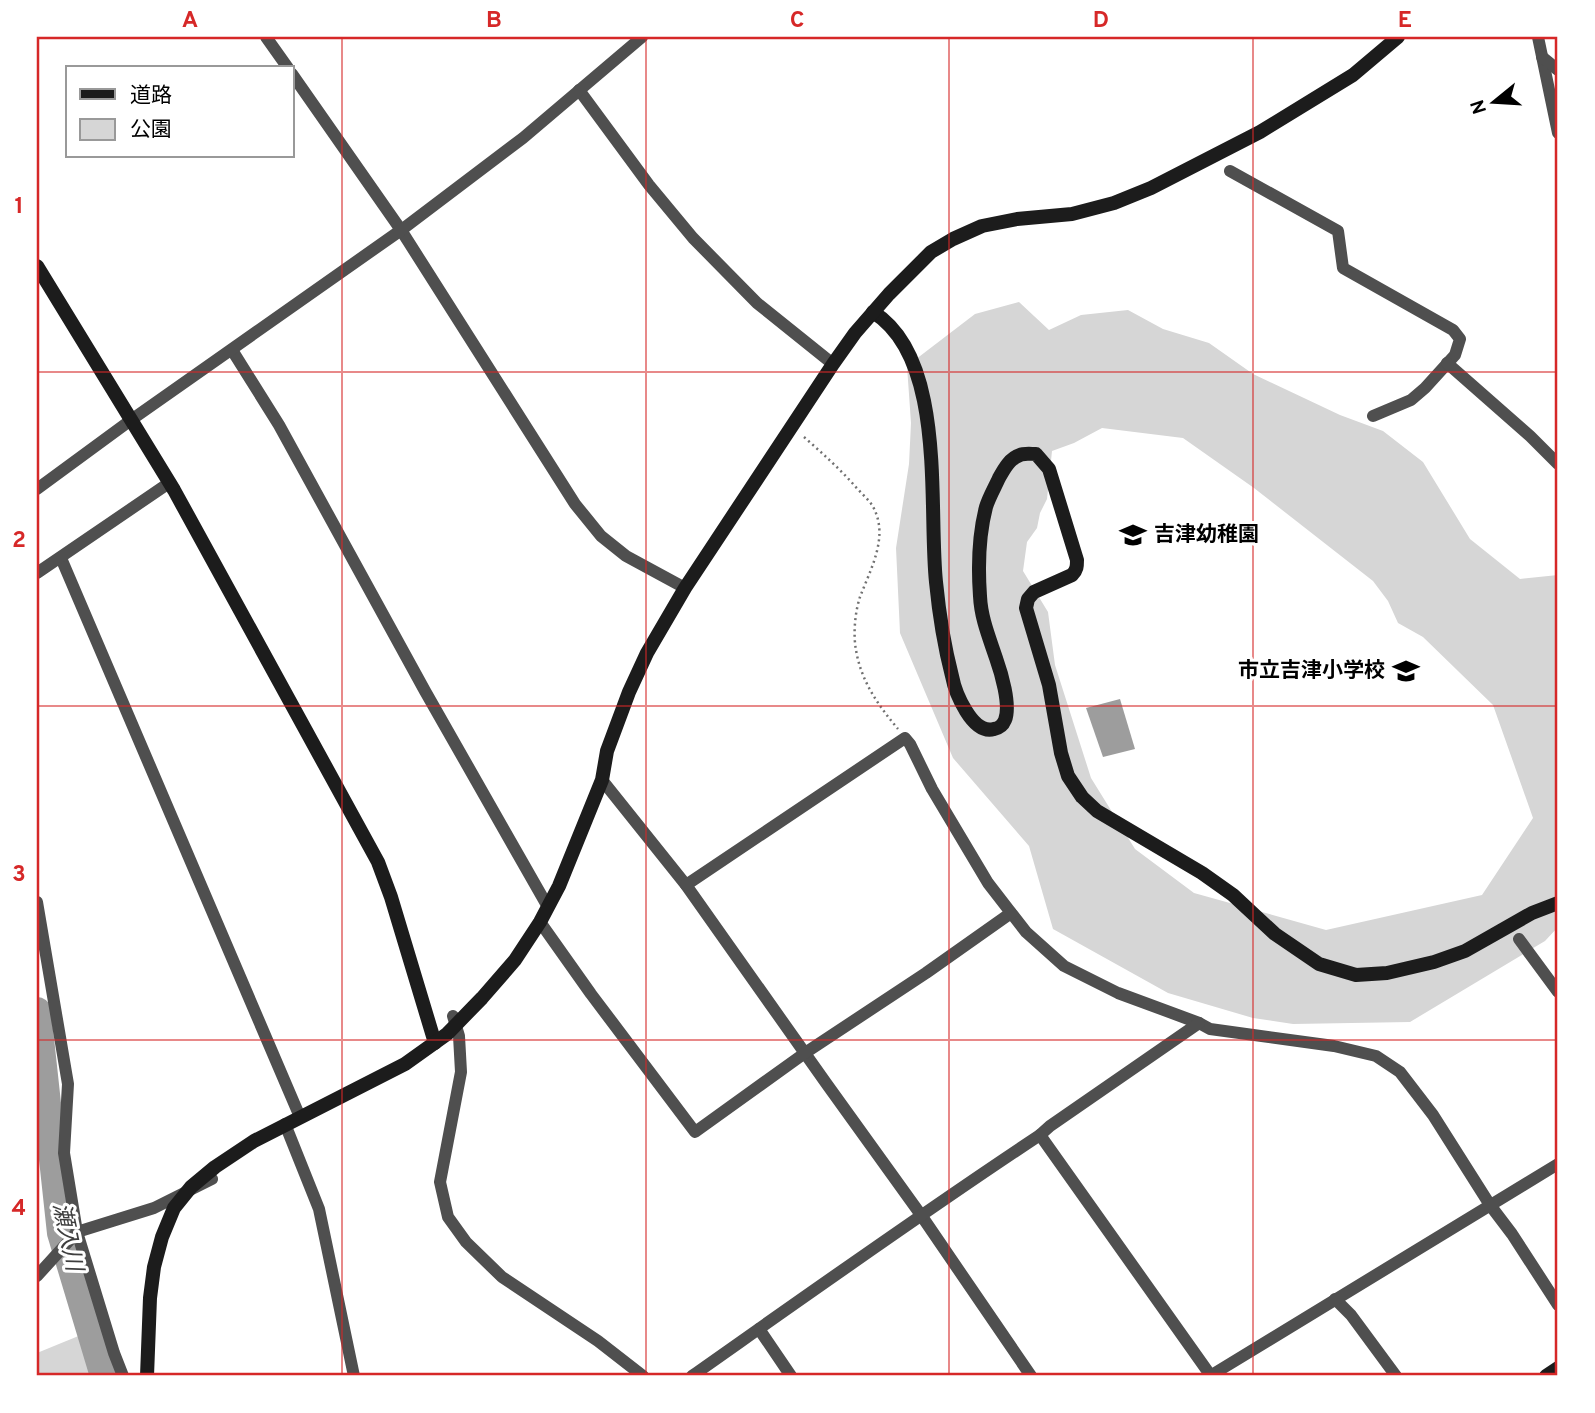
<svg xmlns="http://www.w3.org/2000/svg" width="1595" height="1413" font-family="Overpass,'Noto Sans JP',sans-serif">
<style>
.green{fill:#d6d6d6;fill-rule:evenodd}
.water{fill:#9d9d9d}
.lines{fill:none;stroke-linecap:round;stroke-linejoin:round}
.river{stroke:#9d9d9d;stroke-width:28}
.path{stroke:#717171;stroke-width:2.5;stroke-dasharray:2 3.5;stroke-linecap:butt}
.street{stroke:#4f4f4f;stroke-width:12}
.secondary{stroke:#1c1c1c;stroke-width:14}
.grid{fill:none;stroke:#d62828;stroke-width:2;stroke-opacity:0.55}
.labels{text-anchor:middle;dominant-baseline:central;stroke-width:6;stroke-linejoin:round;paint-order:stroke}
.poi-label{font-size:21px;font-weight:bold;fill:#000;stroke:#fff;text-anchor:start}
.water-label{font-size:23px;font-style:italic;fill:#3e3e3e;stroke:#fff}
.neatline{fill:none;stroke:#d62828;stroke-width:2.5}
.grid-label{font-size:23px;text-anchor:middle;font-weight:bold;fill:#d62828}
</style>
<rect width="100%" height="100%" fill="#fff"/>
<g class="green">
<path d="M 1019,302 L 1049,330 L 1081,315 L 1128,310 L 1163,329 L 1209,343 L 1253,374 L 1340,415 L 1383,431 L 1423,462 L 1470,539 L 1520,579 L 1558,575 L 1558,927 L 1545,941 L 1410,1022 L 1293,1024 L 1253,1018 L 1168,993 L 1053,929 L 1029,846 L 953,758 L 900,633 L 896,548 L 909,464 L 911,423 L 907,366 L 975,314 ZM 1102,428 L 1183,438 L 1254,488 L 1373,581 L 1388,601 L 1398,623 L 1423,637 L 1493,705 L 1533,818 L 1482,895 L 1326,930 L 1194,893 L 1135,849 L 1091,778 L 1055,665 L 1048,612 L 1023,571 L 1027,542 L 1037,528 L 1040,513 L 1047,499 L 1052,451 L 1074,443 Z"/>
<path d="M 98,1328 L 114,1376 L 37,1376 L 37,1353 Z"/>
</g>
<path class="water" d="M 1120,699 L 1135,749 L 1103,757 L 1086,708 Z"/>
<g class="lines">
<path class="river" d="M 37,1011 L 61,1233 L 104,1376"/>
<path class="path" d="M 804,437 C 822,453 839,468 854,485 C 860,492 867,498 872,505 C 890,535 871,568 860,597 C 855,612 853,634 856,650 C 861,681 878,705 898,729"/>
<g class="street">
<path d="M 266,37 L 288,68"/>
<path d="M 1538,37 L 1558,133"/>
<path d="M 1542,57 L 1558,70"/>
<path d="M 292,74 L 401,230 L 575,504 L 601,536 L 626,556 L 685,588"/>
<path d="M 579,90 L 649,185 L 693,238 L 757,303 L 833,364"/>
<path d="M 1230,171 L 1338,231 L 1343,268 L 1453,330 L 1460,339 L 1455,355 L 1425,388 L 1411,400 L 1373,416"/>
<path d="M 232,350 L 279,425 L 425,691 L 548,907"/>
<path d="M 1447,363 L 1530,436 L 1558,464"/>
<path d="M 37,489 L 131,420 L 404,228 L 523,138 L 642,37"/>
<path d="M 61,558 L 300,1117"/>
<path d="M 37,573 L 169,483"/>
<path d="M 602,780 L 686,885 L 826,1083 L 921,1215 L 1031,1376"/>
<path d="M 686,885 L 905,738 L 910,744 L 932,789 L 988,883 L 1026,932 L 1064,966 L 1118,993 L 1199,1023 L 1210,1029 L 1334,1046 L 1376,1056 L 1400,1072 L 1433,1115 L 1490,1205 L 1512,1234 L 1558,1305"/>
<path d="M 37,902 L 68,1084 L 64,1153 L 77,1232 L 114,1353 L 123,1376"/>
<path d="M 540,922 L 591,994 L 695,1132 L 805,1053 L 926,973 L 1011,913"/>
<path d="M 1519,939 L 1558,992"/>
<path d="M 453,1016 L 459,1036 L 461,1072 L 440,1182 L 448,1217 L 466,1242 L 502,1277 L 598,1341 L 643,1376"/>
<path d="M 285,1124 L 319,1209 L 354,1376"/>
<path d="M 1040,1135 L 1211,1376"/>
<path d="M 37,1276 L 77,1232 L 154,1208 L 212,1179"/>
<path d="M 1335,1299 L 1351,1315 L 1396,1376"/>
<path d="M 759,1329 L 791,1376"/>
<path d="M 692,1376 C 807,1295 922,1213 1040,1135 L 1050,1126 L 1199,1023"/>
<path d="M 1210,1376 L 1558,1164"/>
</g>
<g class="secondary">
<path d="M 37,266 L 174,490 L 378,862 L 391,897 L 435,1043"/>
<path d="M 873,312 C 947,358 928,506 936,582 C 939,613 944,645 952,676 C 955,692 972,735 994,729 C 1000,728 1003,725 1005,720 C 1011,705 1001,672 996,658 C 989,637 981,618 980,596 C 978,568 979,534 986,507 C 989,497 995,487 999,478 C 1004,469 1010,458 1020,455 C 1024,453 1031,454 1036,454 L 1049,469 L 1077,560 C 1077,566 1077,570 1072,575 L 1034,592 L 1028,599 L 1026,608 L 1049,685 L 1061,753 L 1068,776 L 1082,797 L 1097,811 L 1202,873 L 1233,895 L 1275,934 L 1319,964 L 1356,975 L 1387,973 L 1434,962 L 1465,951 L 1532,913 L 1558,903"/>
<path d="M 147,1376 L 150,1298 L 154,1267 L 162,1237 L 174,1208 L 191,1187 L 215,1167 L 254,1141 L 405,1064 L 447,1034 L 482,998 L 515,960 L 540,922 L 559,886 L 602,780 L 607,751 L 629,692 L 647,653 L 685,588 L 833,364 L 855,333 L 889,294 L 931,252 L 953,239 L 982,226 L 1017,219 L 1072,214 L 1114,203 L 1151,188 L 1260,132 L 1353,75 L 1398,37"/>
<path d="M 1546,1376 L 1558,1368"/>
</g>
</g>
<path class="grid" d="M 342,37 L 342,1376M 646,37 L 646,1376M 949,37 L 949,1376M 1253,37 L 1253,1376M 37,372 L 1558,372M 37,706 L 1558,706M 37,1040 L 1558,1040"/>
<defs>
<g id="school-bare" transform="scale(2.1)"><path d="M0-5L7-2L0 1L-7-2ZM-4 1L0 2.5L4 1V4Q0 6-4 4Z" fill="#000" stroke="#fff" stroke-width="2.5" paint-order="stroke"/></g>
</defs>
<g fill-rule="evenodd">
<use href="#school-bare" x="1133" y="535"/>
<use href="#school-bare" x="1406" y="671"/>
</g>
<g class="labels">
<g class="poi-label">
<text x="1154" y="535">吉津幼稚園</text>
<text x="1385" y="671" text-anchor="end">市立吉津小学校</text>
</g>
<g class="water-label">
<text transform="translate(66 1237) rotate(78)">瀬入川</text>
</g>
</g>
<rect width="1595" height="1413" fill="none" stroke="#ffffff" stroke-width="77"/>
<rect x="66" y="66" width="228" height="91" fill="#ffffff" stroke="#999999" stroke-width="2"/>
<rect x="80" y="89" width="35" height="10" fill="#1c1c1c" stroke="#999999" stroke-width="2"/>
<text x="130" y="102" font-size="21" fill="#000000">道路</text>
<rect x="80" y="119" width="35" height="21" fill="#d6d6d6" stroke="#999999" stroke-width="2"/>
<text x="130" y="136" font-size="21" fill="#000000">公園</text>
<g transform="translate(1494 102) rotate(252)" stroke="#ffffff" stroke-width="5" paint-order="stroke">
<path d="M0-5L12 26L0 18L-12 26Z" fill="#000000"/>
<text y="-10" font-size="19" font-weight="bold" text-anchor="middle" fill="#000000">N</text>
</g>
<rect x="38" y="38" width="1518" height="1336" class="neatline"/>
<g class="grid-label">
<text x="190" y="27">A</text>
<text x="494" y="27">B</text>
<text x="797" y="27">C</text>
<text x="1101" y="27">D</text>
<text x="1405" y="27">E</text>
<text x="19" y="213">1</text>
<text x="19" y="547">2</text>
<text x="19" y="881">3</text>
<text x="19" y="1215">4</text>
</g>
</svg>
